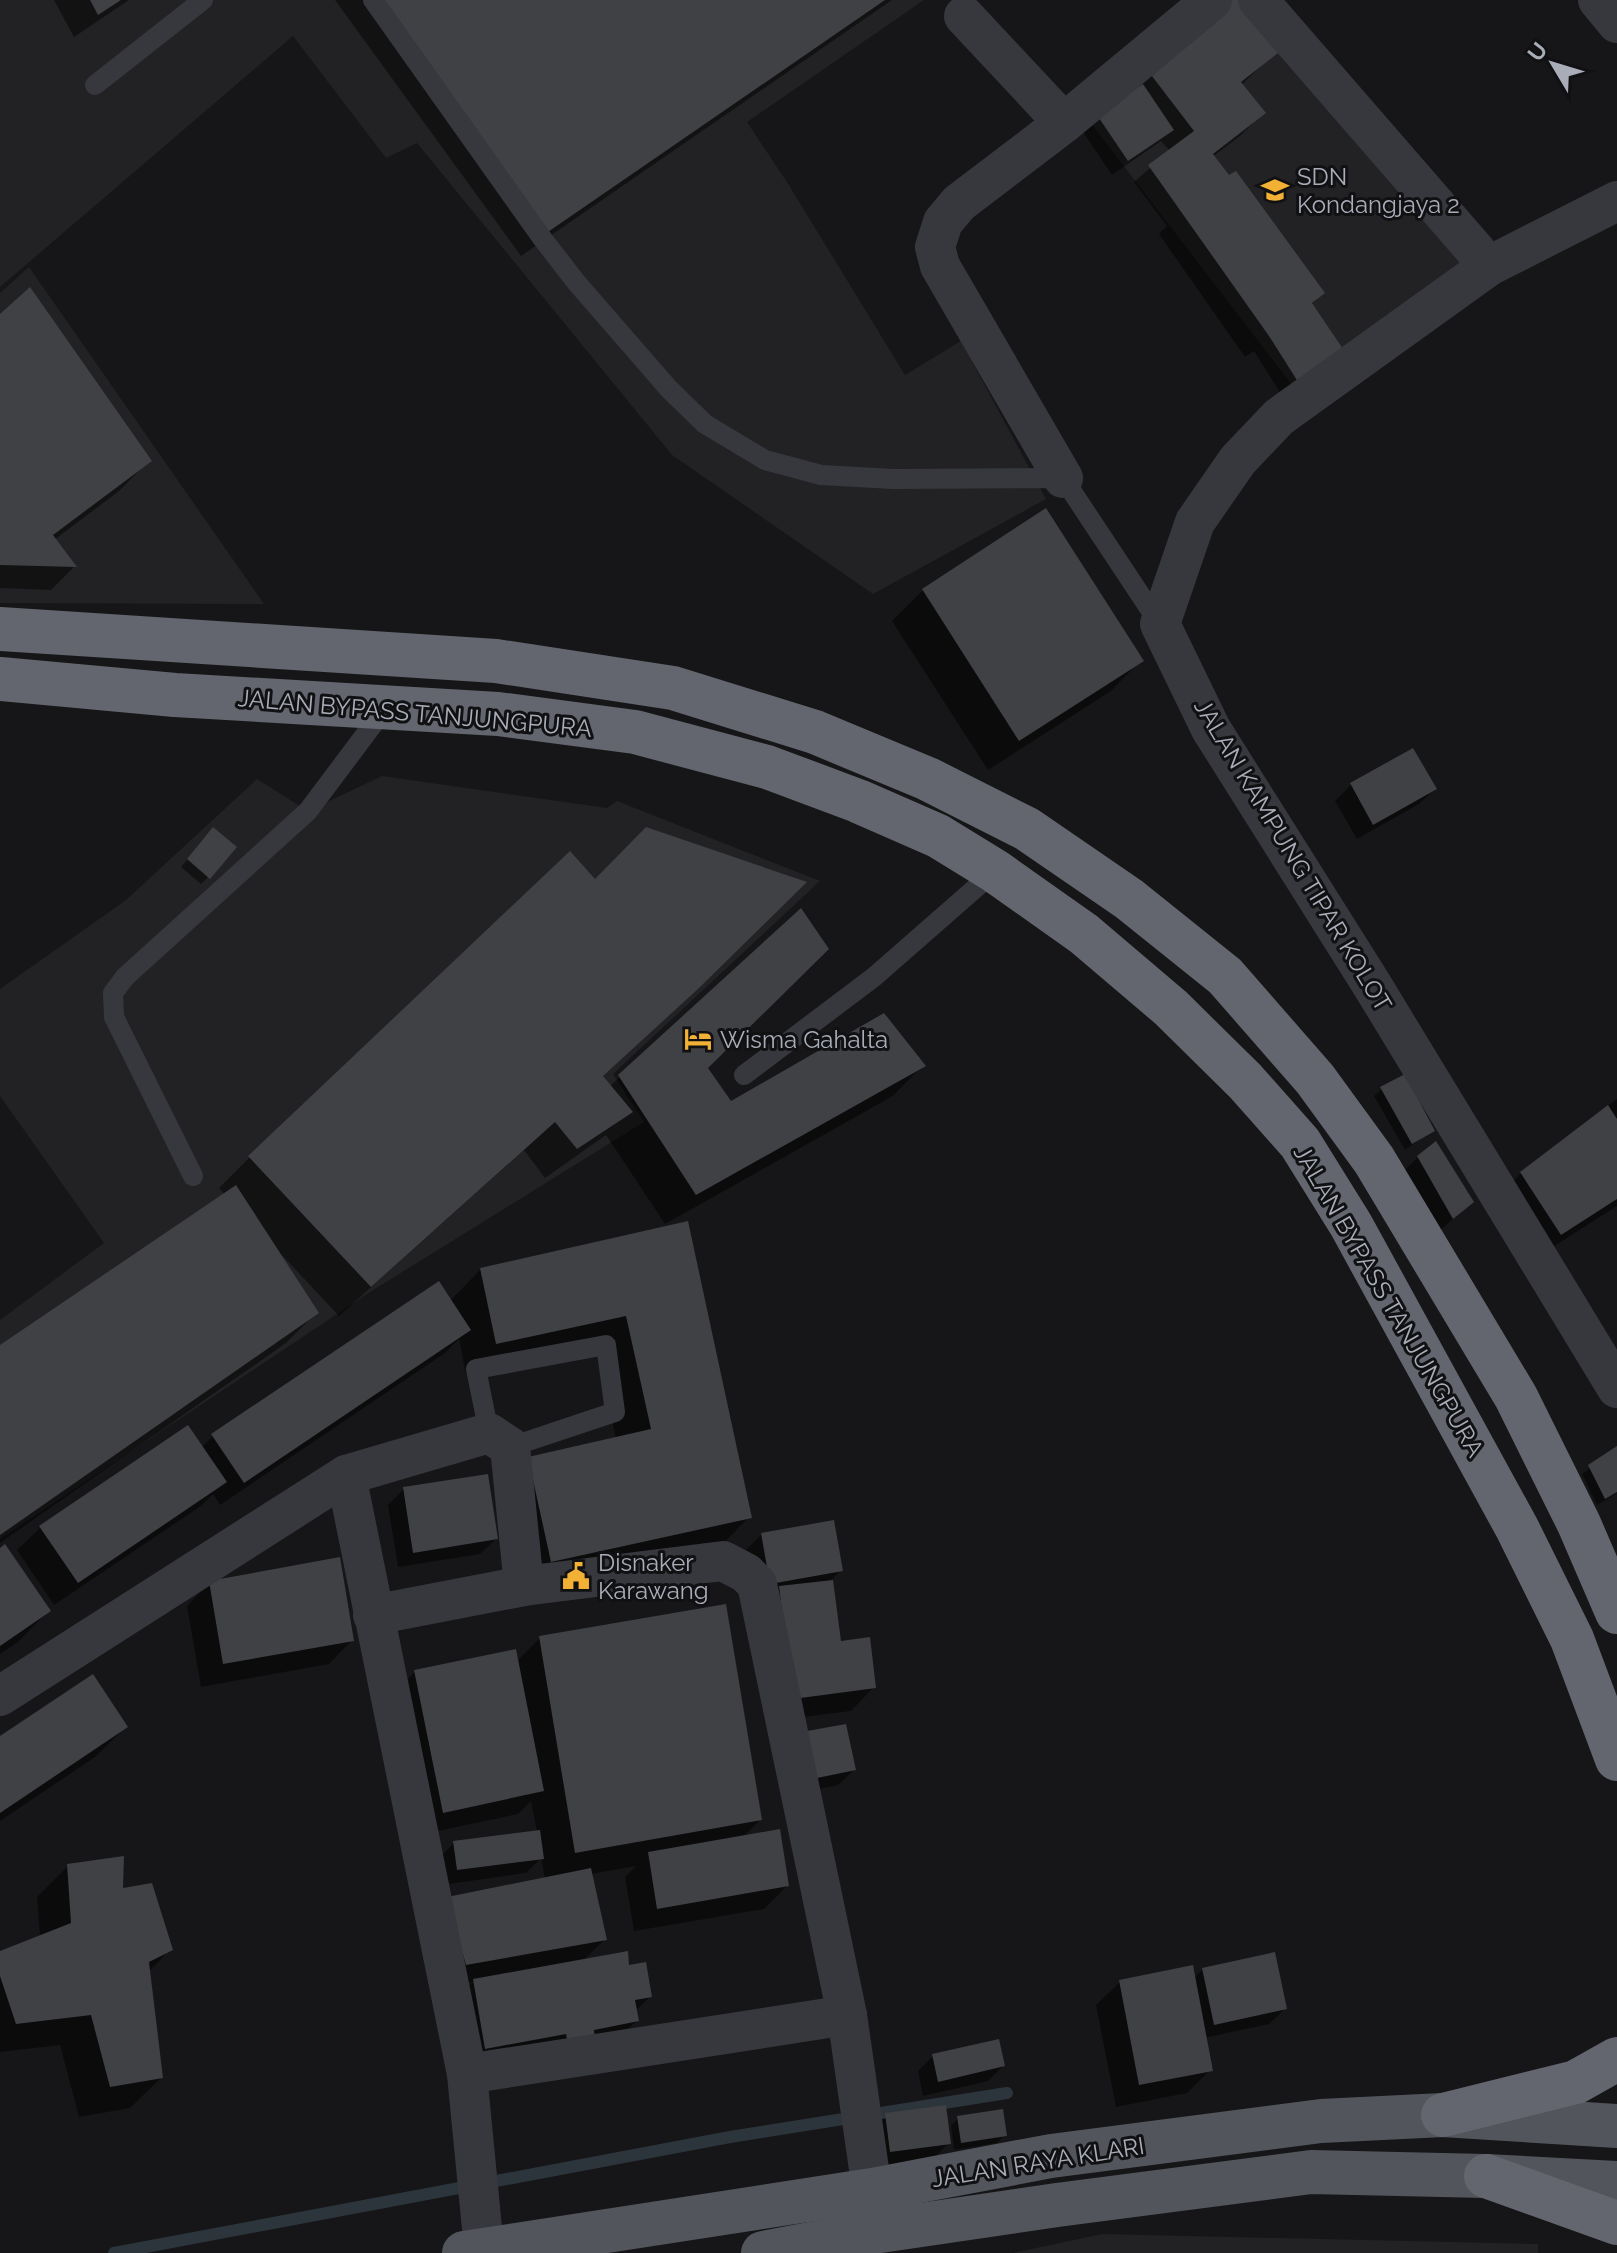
<svg xmlns="http://www.w3.org/2000/svg" width="1617" height="2253" font-family="Raleway,sans-serif">
<style>
.built{fill:#222225}
.shadow{fill:#0007}
.lines{fill:none;stroke-linecap:round;stroke-linejoin:round}
.stream{stroke:#2c353c;stroke-width:12}
.building{fill:#404145}
.lane{stroke:#37383d;stroke-width:20}
.street{stroke:#37383d;stroke-width:40}
.primary{stroke:#53555c;stroke-width:44}
.highway{stroke:#63666e;stroke-width:44}
.labels{text-anchor:middle;dominant-baseline:central;stroke-width:6;stroke-linejoin:round;paint-order:stroke}
.poi-label{font-size:24px;fill:#a8adb8;stroke:#111113;text-anchor:start}
.street-label{font-size:24px;fill:#a8adb8;stroke:#111113}
</style>
<rect width="100%" height="100%" fill="#161618"/>
<g class="built">
<path d="M 0,0 L 924,0 L 747,122 L 787,182 L 905,375 L 961,341 L 1046,499 L 873,594 L 672,455 L 417,143 L 386,158 L 293,36 L 0,287 Z"/>
<path d="M 1249,0 L 1472,266 L 1299,394 L 1083,113 Z"/>
<path d="M 29,267 L 264,604 L 0,603 L 0,293 Z"/>
<path d="M 382,776 L 607,808 L 617,801 L 820,881 L 613,1074 L 644,1122 L 370,1292 L 0,1539 L 0,1320 L 104,1243 L 0,1096 L 0,989 L 126,900 L 257,779 L 308,811 Z"/>
<path d="M 1102,2234 L 1538,2244 L 1538,2253 L 1013,2253 Z"/>
</g>
<g class="shadow">
<path d="M 54,0 L 129,0 L 74,37 Z"/>
<path d="M 335,0 L 892,0 L 521,256 Z"/>
<path d="M 1233,0 L 1279,49 L 1241,85 L 1263,113 L 1240,136 L 1212,157 L 1323,293 L 1311,305 L 1344,355 L 1284,399 L 1254,351 L 1245,357 L 1159,234 L 1167,226 L 1134,182 L 1170,151 L 1161,141 L 1112,175 L 1083,132 Z"/>
<path d="M 0,317 L 149,461 L 119,491 L 54,540 L 74,567 L 51,590 L 0,588 Z"/>
<path d="M 923,590 L 1141,660 L 1111,691 L 988,770 L 892,621 Z"/>
<path d="M 1412,750 L 1435,789 L 1419,804 L 1357,839 L 1335,801 L 1351,785 Z"/>
<path d="M 206,837 L 208,877 L 201,884 L 181,867 Z"/>
<path d="M 570,854 L 601,1077 L 609,1087 L 801,911 L 706,1068 L 730,1104 L 923,1065 L 893,1096 L 665,1224 L 606,1135 L 545,1178 L 524,1150 L 339,1316 L 281,1254 L 316,1313 L 286,1343 L 0,1543 L 0,1347 L 225,1195 L 219,1188 L 249,1158 Z"/>
<path d="M 1382,1089 L 1433,1130 L 1405,1150 L 1374,1096 Z"/>
<path d="M 1617,1099 L 1617,1206 L 1537,1257 L 1498,1197 L 1521,1173 Z"/>
<path d="M 1418,1157 L 1472,1202 L 1437,1233 L 1402,1173 Z"/>
<path d="M 687,1223 L 749,1517 L 719,1548 L 521,1592 L 498,1489 L 616,1439 L 596,1345 L 466,1374 L 459,1339 L 445,1353 L 220,1505 L 213,1494 L 201,1506 L 54,1605 L 17,1550 L 41,1527 L 201,1448 L 213,1436 L 450,1301 L 481,1269 Z"/>
<path d="M 1617,1448 L 1617,1493 L 1597,1505 L 1582,1474 Z"/>
<path d="M 404,1489 L 496,1539 L 480,1554 L 398,1567 L 388,1505 Z"/>
<path d="M 762,1534 L 841,1570 L 831,1580 L 839,1643 L 874,1687 L 851,1711 L 770,1721 L 746,1550 Z"/>
<path d="M 0,1550 L 48,1611 L 18,1642 L 0,1654 Z"/>
<path d="M 210,1582 L 352,1640 L 329,1664 L 201,1687 L 187,1606 Z"/>
<path d="M 540,1638 L 760,1820 L 742,1838 L 787,1886 L 764,1909 L 634,1931 L 625,1877 L 636,1866 L 591,1874 L 605,1939 L 583,1961 L 628,1968 L 650,1997 L 635,2011 L 637,2020 L 613,2044 L 462,2071 L 451,2004 L 473,1982 L 443,1988 L 448,1899 L 545,1879 L 541,1858 L 526,1873 L 442,1885 L 438,1859 L 454,1843 L 537,1832 L 531,1801 L 518,1814 L 419,1835 L 391,1695 L 415,1672 L 516,1662 Z"/>
<path d="M 126,1727 L 95,1757 L 0,1821 L 0,1739 Z"/>
<path d="M 793,1749 L 854,1770 L 838,1785 L 802,1793 Z"/>
<path d="M 68,1866 L 121,1890 L 171,1949 L 148,1972 L 161,2078 L 130,2108 L 79,2117 L 60,2045 L 0,2052 L 0,1954 L 40,1937 L 37,1897 Z"/>
<path d="M 1203,1969 L 1285,2009 L 1269,2024 L 1204,2038 L 1210,2070 L 1187,2093 L 1116,2107 L 1096,2005 L 1120,1982 L 1193,1979 Z"/>
<path d="M 933,2056 L 1003,2066 L 988,2081 L 923,2096 L 918,2071 Z"/>
<path d="M 886,2115 L 949,2143 L 933,2159 L 875,2167 L 871,2130 Z"/>
<path d="M 958,2118 L 1005,2135 L 997,2143 L 954,2150 L 951,2126 Z"/>
</g>
<g class="lines">
<path class="stream" d="M 114,2253 L 730,2137 L 1007,2093"/>
</g>
<g class="building">
<path d="M 90,0 L 121,0 L 98,15 Z"/>
<path d="M 375,0 L 885,0 L 545,234 Z"/>
<path d="M 1230,0 L 1243,0 L 1282,50 L 1241,82 L 1266,113 L 1213,154 L 1229,175 L 1236,171 L 1325,293 L 1312,303 L 1347,355 L 1300,385 L 1269,336 L 1148,165 L 1194,131 L 1145,67 Z"/>
<path d="M 1143,84 L 1174,130 L 1128,161 L 1097,115 Z"/>
<path d="M 30,287 L 152,461 L 53,535 L 77,567 L 0,565 L 0,314 Z"/>
<path d="M 1046,508 L 1144,661 L 1019,741 L 922,589 Z"/>
<path d="M 1413,748 L 1437,789 L 1373,825 L 1350,783 Z"/>
<path d="M 213,827 L 237,847 L 210,879 L 187,859 Z"/>
<path d="M 646,827 L 807,882 L 699,988 L 603,1076 L 633,1112 L 577,1149 L 555,1122 L 371,1287 L 248,1156 L 570,851 L 595,879 Z"/>
<path d="M 801,908 L 829,949 L 708,1068 L 731,1101 L 884,1013 L 926,1066 L 696,1195 L 618,1075 Z"/>
<path d="M 1405,1074 L 1435,1131 L 1412,1144 L 1380,1087 Z"/>
<path d="M 1608,1105 L 1617,1119 L 1617,1199 L 1561,1235 L 1520,1172 Z"/>
<path d="M 1436,1141 L 1474,1202 L 1453,1219 L 1417,1156 Z"/>
<path d="M 236,1185 L 319,1313 L 0,1535 L 0,1345 Z"/>
<path d="M 688,1221 L 752,1518 L 551,1562 L 528,1457 L 651,1429 L 626,1316 L 496,1344 L 480,1268 Z"/>
<path d="M 439,1281 L 471,1330 L 244,1483 L 211,1434 Z"/>
<path d="M 188,1425 L 227,1482 L 78,1583 L 39,1526 Z"/>
<path d="M 1617,1446 L 1617,1492 L 1605,1499 L 1588,1465 Z"/>
<path d="M 488,1474 L 498,1539 L 413,1553 L 403,1487 Z"/>
<path d="M 834,1520 L 843,1571 L 770,1584 L 761,1533 Z"/>
<path d="M 5,1544 L 51,1611 L 0,1646 L 0,1548 Z"/>
<path d="M 340,1557 L 354,1641 L 223,1664 L 209,1581 Z"/>
<path d="M 833,1580 L 841,1641 L 870,1637 L 876,1688 L 793,1699 L 779,1586 Z"/>
<path d="M 726,1604 L 762,1820 L 575,1853 L 539,1636 Z"/>
<path d="M 516,1649 L 544,1791 L 443,1813 L 414,1670 Z"/>
<path d="M 93,1674 L 128,1727 L 0,1813 L 0,1736 Z"/>
<path d="M 846,1724 L 856,1770 L 817,1778 L 807,1731 Z"/>
<path d="M 780,1829 L 789,1886 L 657,1909 L 648,1852 Z"/>
<path d="M 540,1830 L 544,1859 L 457,1870 L 453,1841 Z"/>
<path d="M 124,1856 L 123,1888 L 152,1883 L 173,1950 L 149,1962 L 163,2078 L 110,2087 L 91,2015 L 16,2024 L 0,1976 L 0,1951 L 71,1923 L 67,1864 Z"/>
<path d="M 591,1868 L 607,1940 L 466,1965 L 447,1897 Z"/>
<path d="M 628,1951 L 629,1965 L 646,1962 L 652,1997 L 635,2000 L 639,2021 L 594,2030 L 595,2039 L 568,2044 L 566,2034 L 485,2049 L 473,1979 Z"/>
<path d="M 1275,1952 L 1287,2009 L 1214,2025 L 1202,1968 Z"/>
<path d="M 1193,1965 L 1213,2071 L 1139,2085 L 1119,1980 Z"/>
<path d="M 999,2039 L 1005,2066 L 938,2082 L 932,2054 Z"/>
<path d="M 946,2105 L 951,2144 L 890,2152 L 885,2113 Z"/>
<path d="M 1003,2109 L 1007,2136 L 961,2143 L 957,2116 Z"/>
</g>
<g class="lines">
<g class="lane">
<path d="M 373,0 L 542,238 L 576,282 L 669,389 L 705,424 L 765,460 L 821,475 L 893,479 L 1063,478 L 1159,623"/>
<path d="M 95,85 L 203,0"/>
<path d="M 744,1075 L 874,977 L 995,871"/>
<path d="M 193,1176 L 114,1017 L 113,993 L 125,977 L 308,811 L 386,707"/>
<path d="M 489,1433 L 476,1369 L 606,1345 L 615,1412 L 510,1447"/>
</g>
<g class="street">
<path d="M 1258,0 L 1489,266"/>
<path d="M 1598,0 L 1617,23"/>
<path d="M 964,16 L 1064,123"/>
<path d="M 1617,201 L 1489,266 L 1279,417 L 1238,460 L 1195,522 L 1160,624 L 1211,729 L 1372,985 L 1617,1388"/>
<path d="M 1063,478 L 940,266 L 935,247 L 943,222 L 959,203 L 1064,123 L 1212,0"/>
<path d="M 346,1475 L 467,2074 L 484,2249"/>
<path d="M 373,1615 L 524,1586 L 723,1561 L 746,1573 L 757,1584 L 847,2015 L 872,2190 L 873,2221"/>
<path d="M 0,1696 L 346,1475 L 489,1433 L 510,1447 L 524,1586"/>
<path d="M 467,2074 L 847,2015"/>
</g>
<g class="primary">
<path d="M 464,2253 L 872,2190 L 1051,2156 L 1321,2121 L 1443,2115 L 1617,2126"/>
<path d="M 763,2253 L 873,2232 L 1057,2205 L 1311,2172 L 1486,2176 L 1617,2183"/>
</g>
<g class="highway">
<path d="M 0,629 L 496,661 L 673,688 L 815,732 L 928,779 L 1027,829 L 1129,899 L 1225,976 L 1315,1079 L 1374,1160 L 1516,1397 L 1579,1524 L 1617,1612"/>
<path d="M 0,679 L 175,695 L 498,714 L 635,732 L 767,767 L 858,801 L 938,836 L 995,871 L 1084,934 L 1171,1008 L 1245,1081 L 1300,1143 L 1351,1225 L 1517,1528 L 1572,1639 L 1617,1759"/>
<path d="M 1443,2115 L 1576,2082 L 1617,2059"/>
<path d="M 1486,2176 L 1617,2223"/>
</g>
</g>
<defs>
<g id="school-bare" transform="scale(2.16)"><path d="M0-5L7-2L0 1L-7-2ZM-4 1L0 2.5L4 1V4Q0 6-4 4Z" fill="#f2b134" stroke="#111113" stroke-width="2.5" paint-order="stroke"/></g>
<g id="hotel-bare" transform="scale(2.16)"><path d="M-6-4.5h1.5V1H6V5H4.5V3h-9V5H-6ZM-4 0a1.8 1.8 0 1 1 3.6 0ZM.5 0V-2.5h3Q6-2.5 6 0Z" fill="#f2b134" stroke="#111113" stroke-width="2.5" paint-order="stroke"/></g>
<g id="civic-bare" transform="scale(2.16)"><path d="M-.6-6.5H3V-4.5H.6V-3L4-1V1h2V6H-6V1h2V-1L-.6-3ZM-1.2 2.5V6h2.4V2.5Z" fill="#f2b134" stroke="#111113" stroke-width="2.5" paint-order="stroke"/></g>
</defs>
<g fill-rule="evenodd">
<use href="#school-bare" x="1275" y="190"/>
<use href="#hotel-bare" x="698" y="1039"/>
<use href="#civic-bare" x="576" y="1576"/>
</g>
<g class="labels">
<g class="poi-label">
<text x="1297" y="176">SDN<tspan x="1297" dy="28">Kondangjaya 2</tspan></text>
<text x="720" y="1039">Wisma Gahalta</text>
<text x="598" y="1562">Disnaker<tspan x="598" dy="28">Karawang</tspan></text>
</g>
<g class="street-label">
<text transform="translate(415 713) rotate(5)">JALAN BYPASS TANJUNGPURA</text>
<text transform="translate(1293 855) rotate(59)">JALAN KAMPUNG TIPAR KOLOT</text>
<text transform="translate(1389 1301) rotate(60)">JALAN BYPASS TANJUNGPURA</text>
<text transform="translate(1038 2162) rotate(-9)">JALAN RAYA KLARI</text>
</g>
</g>
<g transform="translate(1553 64) rotate(308)" stroke="#111113" stroke-width="6" paint-order="stroke">
<path d="M0-6L14 30L0 20L-14 30Z" fill="#a8adb8"/>
<text y="-12" font-size="22" font-weight="bold" text-anchor="middle" fill="#a8adb8">U</text>
</g>
</svg>
